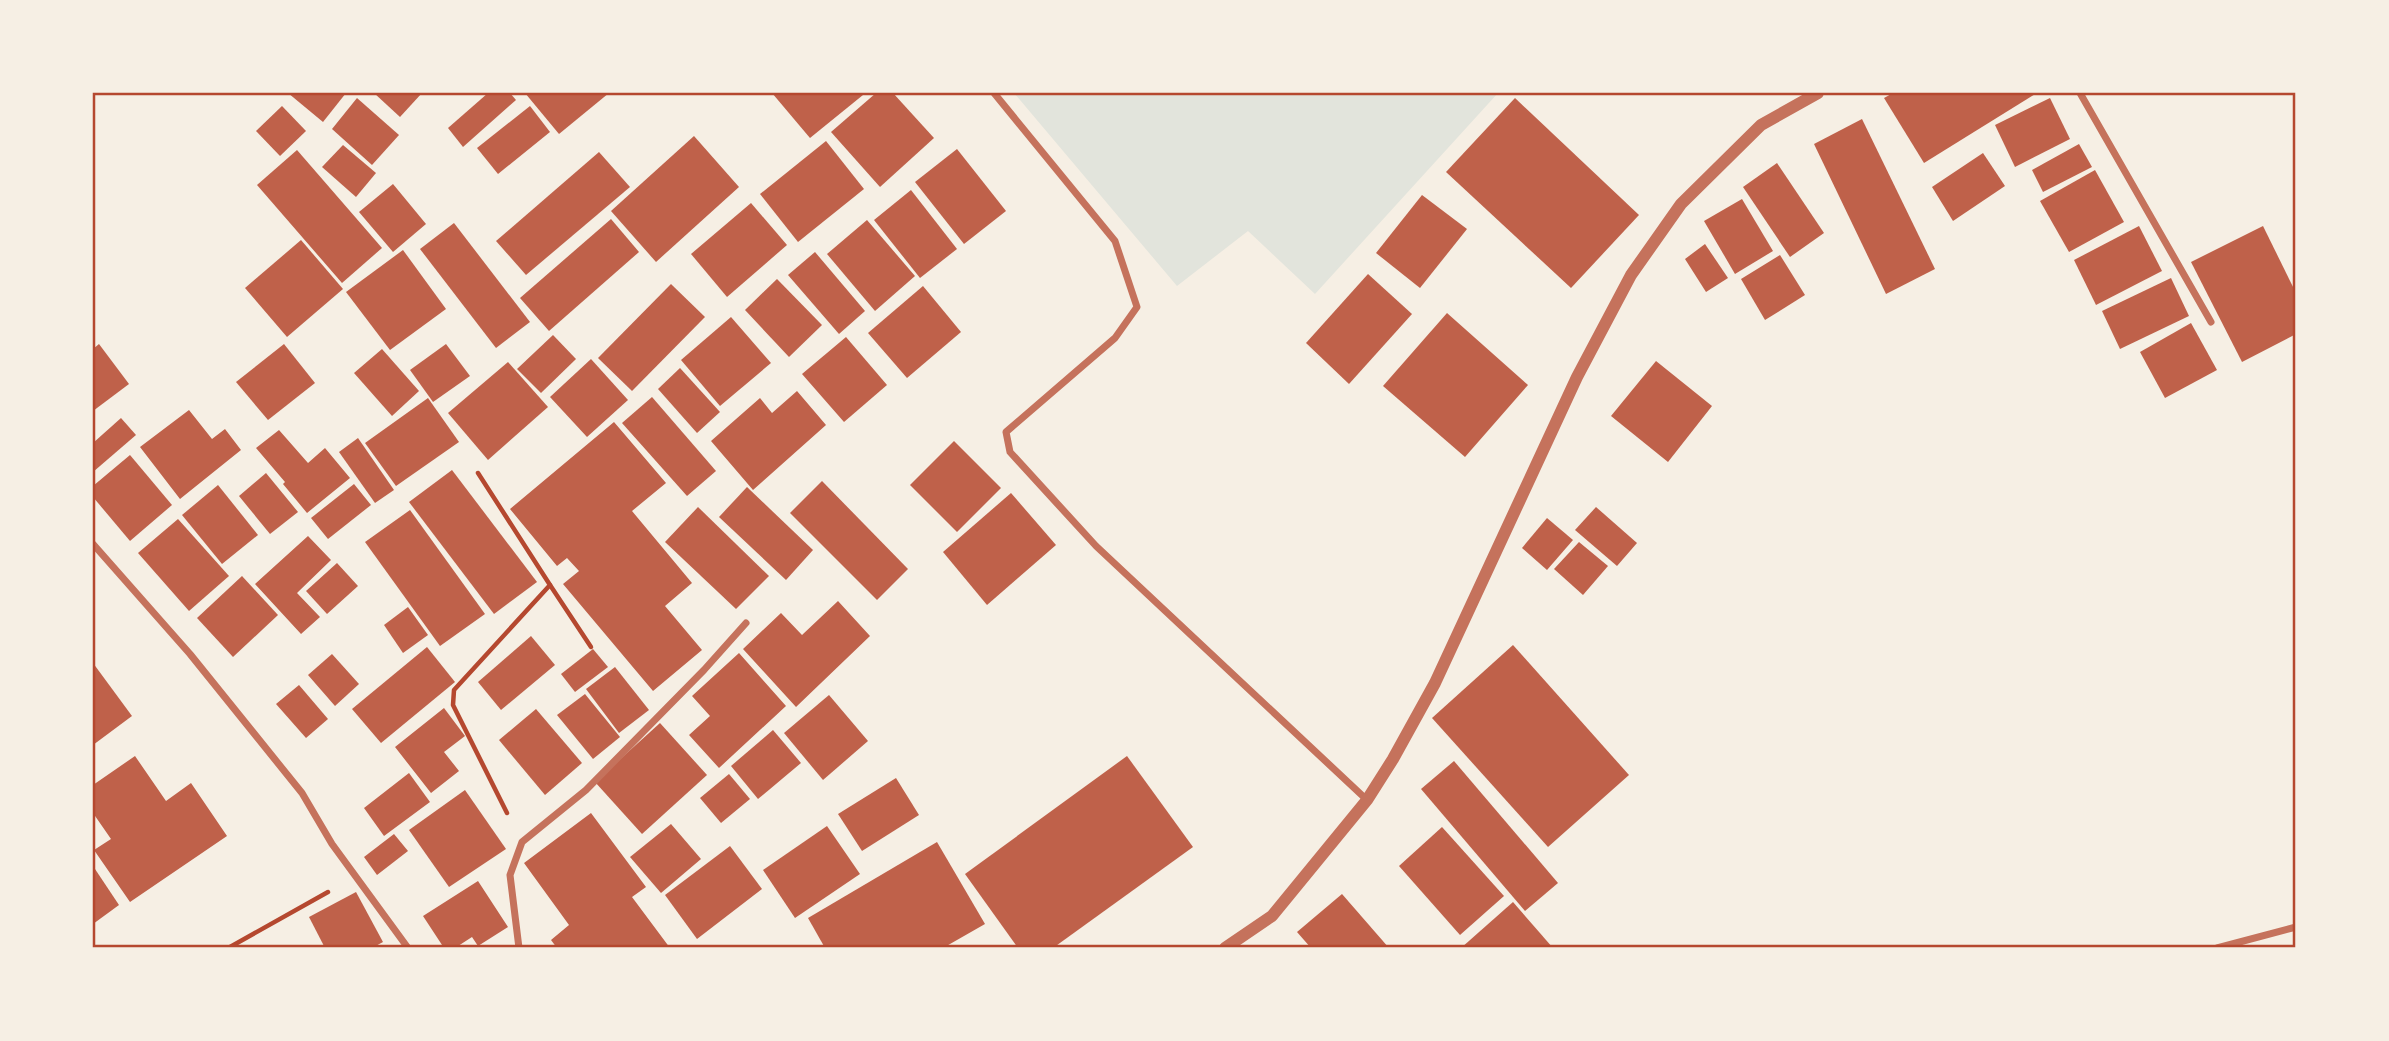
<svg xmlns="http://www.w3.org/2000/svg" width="2389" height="1041" font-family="Literata,serif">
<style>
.green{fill:#e2e4dc}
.building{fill:#bf614a}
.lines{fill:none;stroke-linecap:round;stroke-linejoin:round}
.path{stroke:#b5482f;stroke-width:4.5}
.minor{stroke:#c5725c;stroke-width:7}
.tertiary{stroke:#c5725c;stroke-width:12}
.neatline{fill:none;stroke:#b5482f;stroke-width:2.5}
</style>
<rect width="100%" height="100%" fill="#f6efe4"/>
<path class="green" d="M 1014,93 L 1498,93 L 1315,294 L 1248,231 L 1177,286 Z"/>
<g class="building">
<path d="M 288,93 L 346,93 L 323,122 Z"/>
<path d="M 374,93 L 422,93 L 400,117 Z"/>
<path d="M 488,93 L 510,93 L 516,100 L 463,147 L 448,128 Z"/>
<path d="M 525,93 L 609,93 L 559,134 Z"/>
<path d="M 772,93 L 861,93 L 863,95 L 810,138 Z"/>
<path d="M 876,93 L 893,93 L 934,138 L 880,187 L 831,132 Z"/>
<path d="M 1893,93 L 2037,93 L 1924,163 L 1884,98 Z"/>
<path d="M 357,98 L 399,135 L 372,165 L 332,129 Z"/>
<path d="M 1515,98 L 1639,215 L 1571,288 L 1446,172 Z"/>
<path d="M 2050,98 L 2070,139 L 2015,167 L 1995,125 Z"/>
<path d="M 282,106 L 306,131 L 280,156 L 256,131 Z"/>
<path d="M 530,106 L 550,132 L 498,174 L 477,148 Z"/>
<path d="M 1862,119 L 1935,269 L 1886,294 L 1814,144 Z"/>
<path d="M 694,136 L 739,187 L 656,262 L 611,211 Z"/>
<path d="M 826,141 L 864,189 L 798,242 L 760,194 Z"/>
<path d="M 2079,144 L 2092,167 L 2043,192 L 2032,170 Z"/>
<path d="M 343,145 L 376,173 L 356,197 L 322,167 Z"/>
<path d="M 957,149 L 1006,211 L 964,244 L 915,182 Z"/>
<path d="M 297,150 L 382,248 L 342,283 L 257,185 Z"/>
<path d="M 599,152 L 630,187 L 526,275 L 496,241 Z"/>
<path d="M 1983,153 L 2005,186 L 1953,221 L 1932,187 Z"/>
<path d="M 1777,163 L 1824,233 L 1790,257 L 1743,187 Z"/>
<path d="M 2095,170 L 2124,222 L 2069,252 L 2040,201 Z"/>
<path d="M 393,184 L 426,224 L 393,252 L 359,212 Z"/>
<path d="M 911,190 L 957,249 L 920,278 L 874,220 Z"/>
<path d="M 1422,195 L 1467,229 L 1420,288 L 1376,253 Z"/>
<path d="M 1742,199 L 1773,251 L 1735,274 L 1704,221 Z"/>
<path d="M 751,203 L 787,245 L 727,297 L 691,254 Z"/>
<path d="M 611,219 L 639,252 L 549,331 L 520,298 Z"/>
<path d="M 867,220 L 915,276 L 875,311 L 827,254 Z"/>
<path d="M 454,223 L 530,322 L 496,348 L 420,249 Z"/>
<path d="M 2139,226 L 2162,271 L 2096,305 L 2074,260 Z"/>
<path d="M 2263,226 L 2296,293 L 2296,334 L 2242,362 L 2191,262 Z"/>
<path d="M 301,240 L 343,289 L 287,337 L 245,288 Z"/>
<path d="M 1705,244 L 1728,278 L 1706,292 L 1685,259 Z"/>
<path d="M 403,250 L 446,309 L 390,350 L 346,292 Z"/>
<path d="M 815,252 L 865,311 L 839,334 L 788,275 Z"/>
<path d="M 1780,255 L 1805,295 L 1765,320 L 1741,279 Z"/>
<path d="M 1368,274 L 1412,314 L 1349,384 L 1306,343 Z"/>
<path d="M 2171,278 L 2189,316 L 2120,349 L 2102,311 Z"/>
<path d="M 777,279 L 822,325 L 789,357 L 745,310 Z"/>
<path d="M 671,284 L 705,317 L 632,391 L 598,358 Z"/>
<path d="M 923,286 L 961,332 L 907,378 L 868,333 Z"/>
<path d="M 1447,313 L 1528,385 L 1465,457 L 1383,386 Z"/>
<path d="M 731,317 L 771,363 L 720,406 L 681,360 Z"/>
<path d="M 2191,323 L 2217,370 L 2165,398 L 2140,352 Z"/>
<path d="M 553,335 L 576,359 L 541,393 L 517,369 Z"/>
<path d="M 846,337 L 887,385 L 844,422 L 802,374 Z"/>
<path d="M 99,344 L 129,384 L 93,411 L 93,349 Z"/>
<path d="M 284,344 L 315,383 L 268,420 L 236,382 Z"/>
<path d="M 446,344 L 470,376 L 433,402 L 410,370 Z"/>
<path d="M 382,349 L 419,391 L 392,416 L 354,373 Z"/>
<path d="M 591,359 L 628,400 L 587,437 L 550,397 Z"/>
<path d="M 1656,361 L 1712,406 L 1668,462 L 1611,416 Z"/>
<path d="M 508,362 L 548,407 L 488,460 L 448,413 Z"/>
<path d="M 680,368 L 720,412 L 697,433 L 658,389 Z"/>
<path d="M 797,391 L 826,425 L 753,490 L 711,441 L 760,398 L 772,413 Z"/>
<path d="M 652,397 L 716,471 L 687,496 L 622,423 Z"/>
<path d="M 428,398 L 459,442 L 396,486 L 365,443 Z"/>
<path d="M 189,410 L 212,439 L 225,429 L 241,450 L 180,499 L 140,447 Z"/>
<path d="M 121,418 L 136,435 L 93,472 L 93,443 Z"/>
<path d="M 614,422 L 666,483 L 632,511 L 692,583 L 665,606 L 702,650 L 653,691 L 563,584 L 579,571 L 567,558 L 557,566 L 510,509 Z"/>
<path d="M 279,430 L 308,463 L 325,448 L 350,478 L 307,513 L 283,484 L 285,482 L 256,448 Z"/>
<path d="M 358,438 L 394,490 L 375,503 L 339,452 Z"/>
<path d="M 954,441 L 1001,488 L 957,532 L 910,485 Z"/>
<path d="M 130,455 L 172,505 L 130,541 L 93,497 L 93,486 Z"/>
<path d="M 452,470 L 537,582 L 494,614 L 409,502 Z"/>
<path d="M 266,473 L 298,512 L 270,534 L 239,496 Z"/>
<path d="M 822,481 L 908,569 L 877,600 L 790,513 Z"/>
<path d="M 354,484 L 371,505 L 328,539 L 311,518 Z"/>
<path d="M 218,485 L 258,535 L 222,564 L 182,515 Z"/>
<path d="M 747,487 L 813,550 L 786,580 L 719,517 Z"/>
<path d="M 1011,493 L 1056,545 L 987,605 L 943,552 Z"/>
<path d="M 698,507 L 769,576 L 736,609 L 665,542 Z"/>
<path d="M 1596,507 L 1637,543 L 1617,566 L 1575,530 Z"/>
<path d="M 410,510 L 485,614 L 440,646 L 365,542 Z"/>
<path d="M 1547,518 L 1573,540 L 1547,570 L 1522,548 Z"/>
<path d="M 178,519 L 229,576 L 189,611 L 138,553 Z"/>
<path d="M 308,536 L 331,560 L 297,593 L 320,617 L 301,634 L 255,584 Z"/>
<path d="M 1579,542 L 1608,566 L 1583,595 L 1554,569 Z"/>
<path d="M 337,563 L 358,586 L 327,614 L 306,591 Z"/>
<path d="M 242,576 L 278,615 L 233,657 L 197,618 Z"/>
<path d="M 838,601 L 870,636 L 796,707 L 743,649 L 781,613 L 802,635 Z"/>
<path d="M 408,607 L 428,635 L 403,653 L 384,625 Z"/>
<path d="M 531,636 L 555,665 L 501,710 L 478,682 Z"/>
<path d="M 1513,645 L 1629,775 L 1548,847 L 1432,718 Z"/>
<path d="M 427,647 L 455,682 L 381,743 L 352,709 Z"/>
<path d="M 593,649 L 608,667 L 575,692 L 561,674 Z"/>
<path d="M 739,653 L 786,706 L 719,768 L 689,735 L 710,716 L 692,696 Z"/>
<path d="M 332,654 L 359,684 L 335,706 L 308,675 Z"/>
<path d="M 93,663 L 132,716 L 93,745 Z"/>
<path d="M 615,667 L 649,710 L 619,733 L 586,689 Z"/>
<path d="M 299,685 L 328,719 L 306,738 L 276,704 Z"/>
<path d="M 585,694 L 620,737 L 593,759 L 557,715 Z"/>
<path d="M 829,695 L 868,741 L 823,780 L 784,733 Z"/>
<path d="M 444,708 L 465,736 L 444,752 L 459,771 L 431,793 L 395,747 Z"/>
<path d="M 536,709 L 582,763 L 545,795 L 499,740 Z"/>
<path d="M 660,723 L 707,775 L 642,834 L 595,782 Z"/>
<path d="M 773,730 L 801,763 L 758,799 L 731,766 Z"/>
<path d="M 135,756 L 166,801 L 191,783 L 227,836 L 130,902 L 94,850 L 111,839 L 93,813 L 93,785 Z"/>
<path d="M 1127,756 L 1193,847 L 1053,948 L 1018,948 L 965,874 Z"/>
<path d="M 1454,761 L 1558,883 L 1525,911 L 1421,789 Z"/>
<path d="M 409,773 L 430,802 L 384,836 L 364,808 Z"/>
<path d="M 729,774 L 750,799 L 721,823 L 700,798 Z"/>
<path d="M 896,778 L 919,815 L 862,851 L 838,814 Z"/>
<path d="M 465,790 L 506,849 L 449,887 L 409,830 Z"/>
<path d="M 591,813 L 646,887 L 632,897 L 670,948 L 557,948 L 551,940 L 569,925 L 524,863 Z"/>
<path d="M 671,824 L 701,859 L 661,893 L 630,857 Z"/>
<path d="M 827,826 L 860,874 L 795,918 L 763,870 Z"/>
<path d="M 1442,827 L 1504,896 L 1460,935 L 1399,866 Z"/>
<path d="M 394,834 L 408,851 L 377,875 L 364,857 Z"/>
<path d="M 937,842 L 985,924 L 943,948 L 825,948 L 808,918 Z"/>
<path d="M 730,846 L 762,889 L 697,939 L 665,895 Z"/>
<path d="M 93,866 L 119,905 L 93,924 Z"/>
<path d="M 478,881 L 508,927 L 478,946 L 472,937 L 455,948 L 444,948 L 423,916 Z"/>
<path d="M 356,892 L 383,942 L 372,948 L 325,948 L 309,917 Z"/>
<path d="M 1342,894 L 1389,948 L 1311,948 L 1297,932 Z"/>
<path d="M 1513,902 L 1553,948 L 1461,948 Z"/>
</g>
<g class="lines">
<g class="path">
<path d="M 478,473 L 550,585 L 454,690 L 453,705 L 507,813"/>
<path d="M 550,585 L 591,647"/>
<path d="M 192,948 L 216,948"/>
<path d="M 220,948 L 230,947 L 328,892"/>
</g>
<g class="minor">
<path d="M 994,93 L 1115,241 L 1137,307 L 1115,338 L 1006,432 L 1010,452 L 1096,546 L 1367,800"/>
<path d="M 2080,93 L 2211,322"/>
<path d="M 93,544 L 190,654 L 302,793 L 332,844 L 408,948"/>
<path d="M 519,948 L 510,875 L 522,842 L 586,790 L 704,670 L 746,623"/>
<path d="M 2217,948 L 2296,927"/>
</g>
<path class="tertiary" d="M 1225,948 L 1272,916 L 1367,800 L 1393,759 L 1435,683 L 1577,377 L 1631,275 L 1681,204 L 1761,125 L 1818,93"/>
</g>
<rect width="2389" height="1041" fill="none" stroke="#f6efe4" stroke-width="189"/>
<rect x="94" y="94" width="2200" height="852" class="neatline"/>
</svg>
